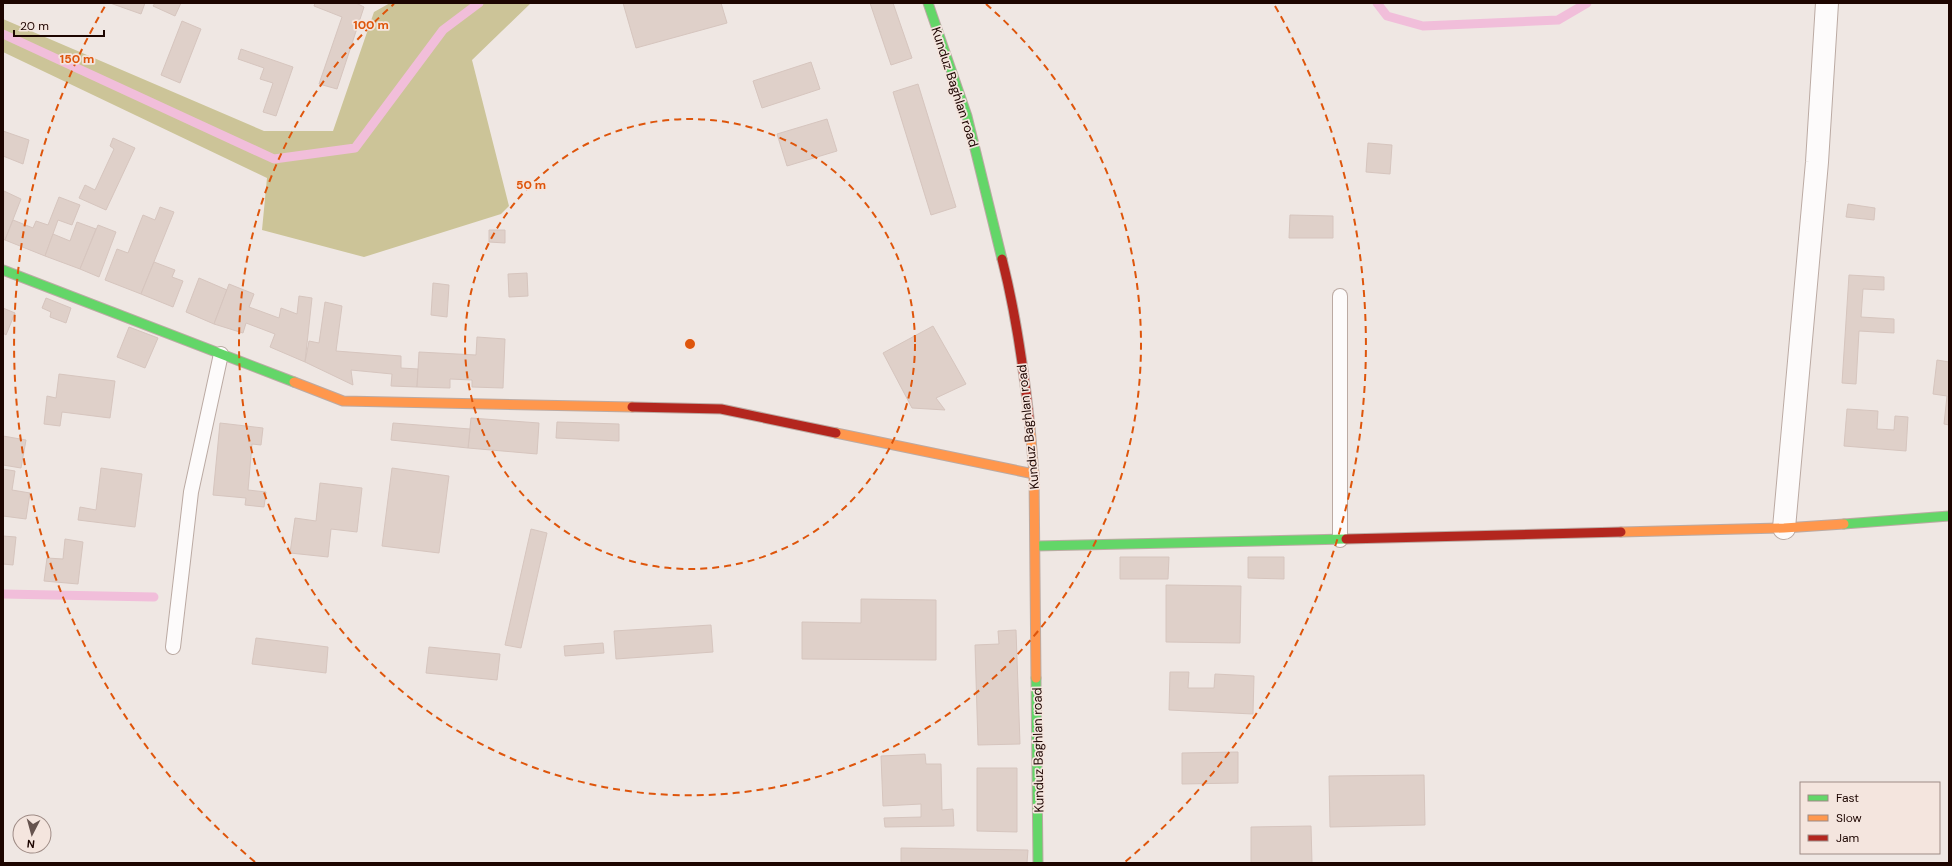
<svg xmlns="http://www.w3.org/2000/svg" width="1952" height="866" font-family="'DM Sans',sans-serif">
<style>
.forest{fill:#ccc498}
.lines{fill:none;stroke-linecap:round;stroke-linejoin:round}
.stream{stroke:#f1beda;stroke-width:9}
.building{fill:#dfd0c9;stroke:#d6c5be}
.lane-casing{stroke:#bbaaa3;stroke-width:16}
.street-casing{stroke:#bbaaa3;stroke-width:24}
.fast-casing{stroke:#bbaaa3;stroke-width:11}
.slow-casing{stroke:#bbaaa3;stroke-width:11}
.jam-casing{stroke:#bbaaa3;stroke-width:11}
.lane{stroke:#fdfbfb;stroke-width:14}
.street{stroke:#fdfbfb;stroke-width:22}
.fast{stroke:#63d668;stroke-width:9}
.slow{stroke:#ff974d;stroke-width:9}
.jam{stroke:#b3261e;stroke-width:9}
.ring{fill:none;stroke:#de550b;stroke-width:2;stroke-dasharray:7 5}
.labels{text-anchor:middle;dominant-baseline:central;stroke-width:3.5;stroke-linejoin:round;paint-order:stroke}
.street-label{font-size:13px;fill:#1d0500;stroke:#f4e5de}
.centre{fill:#de550b;stroke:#f4e5de;stroke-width:2}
.ring-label{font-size:12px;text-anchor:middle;font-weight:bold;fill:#de550b;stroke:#f4e5de;stroke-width:3.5;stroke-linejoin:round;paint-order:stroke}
</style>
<rect width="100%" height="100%" fill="#efe7e3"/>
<path class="forest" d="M 390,3 L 531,3 L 472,60 L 509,206 L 501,214 L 364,257 L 262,230 L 267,178 L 3,52 L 3,19 L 264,131 L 333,131 L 374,12 Z"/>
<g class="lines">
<g class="stream">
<path d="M 1377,3 L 1387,16 L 1423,26 L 1558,20 L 1587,3"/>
<path d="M 3,34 L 274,159 L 355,148 L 443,30 L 479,3"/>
<path d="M 3,594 L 154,597"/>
</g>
</g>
<g class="building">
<path d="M 110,3 L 145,3 L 141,14 Z"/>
<path d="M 155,3 L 181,3 L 175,16 L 153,6 Z"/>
<path d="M 315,3 L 356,3 L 364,7 L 337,89 L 319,84 L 342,17 L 314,6 Z"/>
<path d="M 623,3 L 721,3 L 727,23 L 636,48 Z"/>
<path d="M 870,3 L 893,3 L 912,58 L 891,65 Z"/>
<path d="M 182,21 L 201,29 L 180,83 L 161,75 Z"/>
<path d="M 241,49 L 293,67 L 276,116 L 263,112 L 273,83 L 260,79 L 264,68 L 238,59 Z"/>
<path d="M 811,62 L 820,89 L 762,108 L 753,81 Z"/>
<path d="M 918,84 L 956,207 L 931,215 L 893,92 Z"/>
<path d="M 827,119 L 837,151 L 787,166 L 777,134 Z"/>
<path d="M 3,131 L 29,140 L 23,164 L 3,156 Z"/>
<path d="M 113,138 L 135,148 L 106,210 L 79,198 L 85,185 L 95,190 L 114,149 L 110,146 Z"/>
<path d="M 1368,143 L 1392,145 L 1390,174 L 1366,172 Z"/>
<path d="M 4,191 L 21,199 L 5,240 L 3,239 Z"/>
<path d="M 59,197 L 80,205 L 72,225 L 58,220 L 45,256 L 5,240 L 13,220 L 33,228 L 36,221 L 48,225 Z"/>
<path d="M 1848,204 L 1875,208 L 1874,220 L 1846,217 Z"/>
<path d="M 160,207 L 174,212 L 141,294 L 105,280 L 117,249 L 128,253 L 143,215 L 155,220 Z"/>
<path d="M 1290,215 L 1333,216 L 1333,238 L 1289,238 Z"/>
<path d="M 77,222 L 96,229 L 80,269 L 45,256 L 53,234 L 70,241 Z"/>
<path d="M 98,225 L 116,232 L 99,277 L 80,269 Z"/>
<path d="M 489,230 L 505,230 L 505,243 L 489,242 Z"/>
<path d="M 154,262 L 175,270 L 172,277 L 183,281 L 173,307 L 141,294 Z"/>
<path d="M 527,273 L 528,296 L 509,297 L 508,274 Z"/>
<path d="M 1849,275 L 1884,277 L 1884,290 L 1863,289 L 1861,317 L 1894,319 L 1894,333 L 1859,331 L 1856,384 L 1842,383 Z"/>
<path d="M 199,278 L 227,290 L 214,324 L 186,312 Z"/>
<path d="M 433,283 L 449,285 L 447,317 L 431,315 Z"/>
<path d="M 229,284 L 254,294 L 249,307 L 279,318 L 281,308 L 297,314 L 299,296 L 312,298 L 305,362 L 270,347 L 275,334 L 246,323 L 243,333 L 214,324 Z"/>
<path d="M 46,298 L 71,308 L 66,323 L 50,317 L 51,312 L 42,308 Z"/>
<path d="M 325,302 L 342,306 L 336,351 L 401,356 L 401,368 L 418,369 L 417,387 L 391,386 L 392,374 L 351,370 L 353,385 L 305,362 L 309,341 L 319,343 Z"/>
<path d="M 3,308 L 15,313 L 6,335 L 3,333 Z"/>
<path d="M 933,326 L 966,384 L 936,398 L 945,410 L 912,408 L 883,353 Z"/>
<path d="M 129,327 L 158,338 L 145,368 L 117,357 Z"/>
<path d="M 477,337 L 505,339 L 503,388 L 472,387 L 472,380 L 450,379 L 450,388 L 417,387 L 419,352 L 476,355 Z"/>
<path d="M 1937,360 L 1949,362 L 1949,425 L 1944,424 L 1947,396 L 1933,394 Z"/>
<path d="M 59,374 L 115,381 L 110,418 L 62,412 L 60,426 L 44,424 L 47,396 L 56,398 Z"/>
<path d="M 1847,409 L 1878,411 L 1877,429 L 1894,430 L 1895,416 L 1908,417 L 1906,451 L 1844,446 Z"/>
<path d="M 471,418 L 539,423 L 537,454 L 468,448 Z"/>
<path d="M 557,422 L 619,424 L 619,441 L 556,438 Z"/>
<path d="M 220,423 L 263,428 L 261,445 L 252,444 L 248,490 L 266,492 L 264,507 L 245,505 L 246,498 L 213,495 Z"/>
<path d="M 393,423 L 470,429 L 468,448 L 391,440 Z"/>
<path d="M 3,436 L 26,440 L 21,468 L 3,465 Z"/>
<path d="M 101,468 L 142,474 L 135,527 L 78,520 L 80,507 L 96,510 Z"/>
<path d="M 392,468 L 449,476 L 439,553 L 382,546 Z"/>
<path d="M 3,469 L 15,471 L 12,490 L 30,493 L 26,519 L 3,516 Z"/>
<path d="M 320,483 L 362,488 L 357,532 L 331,529 L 328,557 L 290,553 L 295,518 L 316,521 Z"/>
<path d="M 531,529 L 547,533 L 521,648 L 505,645 Z"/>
<path d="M 3,536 L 16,537 L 13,565 L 3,564 Z"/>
<path d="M 65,539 L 83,542 L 78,584 L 44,581 L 47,558 L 63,559 Z"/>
<path d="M 1120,557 L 1169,557 L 1168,579 L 1120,579 Z"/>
<path d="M 1248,557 L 1284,557 L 1284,579 L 1248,578 Z"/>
<path d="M 1166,585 L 1241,586 L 1240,643 L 1166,642 Z"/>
<path d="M 861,599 L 936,600 L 936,660 L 802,659 L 802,622 L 861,623 Z"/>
<path d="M 711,625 L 713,652 L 616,659 L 614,631 Z"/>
<path d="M 1016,630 L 1020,744 L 978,745 L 975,645 L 999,644 L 998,631 Z"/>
<path d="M 256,638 L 328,647 L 326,673 L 252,664 Z"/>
<path d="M 603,643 L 604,653 L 565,656 L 564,646 Z"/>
<path d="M 429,647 L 500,654 L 497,680 L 426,673 Z"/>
<path d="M 1170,672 L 1189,672 L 1188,688 L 1214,688 L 1215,674 L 1254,676 L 1253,714 L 1169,710 Z"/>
<path d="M 1238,752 L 1238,783 L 1182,784 L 1182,753 Z"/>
<path d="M 925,754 L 926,764 L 941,764 L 942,810 L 953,809 L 954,826 L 885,827 L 884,818 L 921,817 L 921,804 L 883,806 L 881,756 Z"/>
<path d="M 977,768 L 1017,768 L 1017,832 L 977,831 Z"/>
<path d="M 1424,775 L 1425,825 L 1330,827 L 1329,776 Z"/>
<path d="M 1311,826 L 1312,863 L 1251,863 L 1251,827 Z"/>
<path d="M 901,848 L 1028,850 L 1027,863 L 901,863 Z"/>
</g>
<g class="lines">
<g class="lane-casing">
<g id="lane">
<path d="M 1340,296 L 1340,540"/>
<path d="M 173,647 L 191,492 L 221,354"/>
</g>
</g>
<g class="street-casing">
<path id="street" d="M 1784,528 L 1817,162 L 1827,3"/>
</g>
<g class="fast-casing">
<g id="fast">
<path d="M 928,3 L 967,116 L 1002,259"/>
<path d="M 3,270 L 294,382"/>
<path d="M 1844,524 L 1949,516"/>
<path d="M 1036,546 L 1346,539"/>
<path d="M 1036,678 L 1038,863"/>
</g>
</g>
<g class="slow-casing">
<g id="slow">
<path d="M 294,382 L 343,401 L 632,407"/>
<path d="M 1030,427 L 1034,474 L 1036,678"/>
<path d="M 836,433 L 1034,474"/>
<path d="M 1621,532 L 1784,528 L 1844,524"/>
</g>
</g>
<g class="jam-casing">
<g id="jam">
<path d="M 1002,259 C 1016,314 1024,370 1030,427"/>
<path d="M 632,407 L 721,409 L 836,433"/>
<path d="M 1346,539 L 1621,532"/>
</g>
</g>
<use href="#lane" class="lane"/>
<use href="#street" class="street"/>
<use href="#fast" class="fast"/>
<use href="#slow" class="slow"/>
<use href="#jam" class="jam"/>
</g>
<g class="ring">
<circle cx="690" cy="344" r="225"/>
<path d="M986 4A451 451 0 1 1 394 4"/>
<path d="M255 862A676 676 0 0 1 105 6M1275 6A676 676 0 0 1 1125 862"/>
</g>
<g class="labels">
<g class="street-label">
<text transform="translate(955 87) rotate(72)">Kunduz Baghlan road</text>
<text transform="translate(1028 427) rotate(-96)">Kunduz Baghlan road</text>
<text transform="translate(1038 750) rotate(-91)">Kunduz Baghlan road</text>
</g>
</g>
<circle cx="690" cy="344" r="6" class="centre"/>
<g class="ring-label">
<text x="371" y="29">100 m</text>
<text x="77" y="63">150 m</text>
<text x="531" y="189">50 m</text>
</g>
<rect width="1952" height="866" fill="none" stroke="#1d0500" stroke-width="8"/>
<rect x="1800" y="782" width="140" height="72" fill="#f4e5de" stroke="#9e8b85"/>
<rect x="1808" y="795" width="20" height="6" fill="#63d668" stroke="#9e8b85"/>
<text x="1836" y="802" font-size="12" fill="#1d0500">Fast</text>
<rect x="1808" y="815" width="20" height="6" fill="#ff974d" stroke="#9e8b85"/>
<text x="1836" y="822" font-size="12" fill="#1d0500">Slow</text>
<rect x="1808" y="835" width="20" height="6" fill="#b3261e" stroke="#9e8b85"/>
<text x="1836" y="842" font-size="12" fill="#1d0500">Jam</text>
<g transform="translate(32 834) rotate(186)"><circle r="19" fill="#f4e5de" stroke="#9e8b85"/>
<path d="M0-3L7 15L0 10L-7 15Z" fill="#66544f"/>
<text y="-6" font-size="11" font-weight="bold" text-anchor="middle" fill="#1d0500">N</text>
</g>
<path d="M14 30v6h90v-6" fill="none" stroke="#1d0500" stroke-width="2"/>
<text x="20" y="30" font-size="12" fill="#1d0500" stroke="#f4e5de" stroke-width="3" paint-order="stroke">20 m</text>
</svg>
